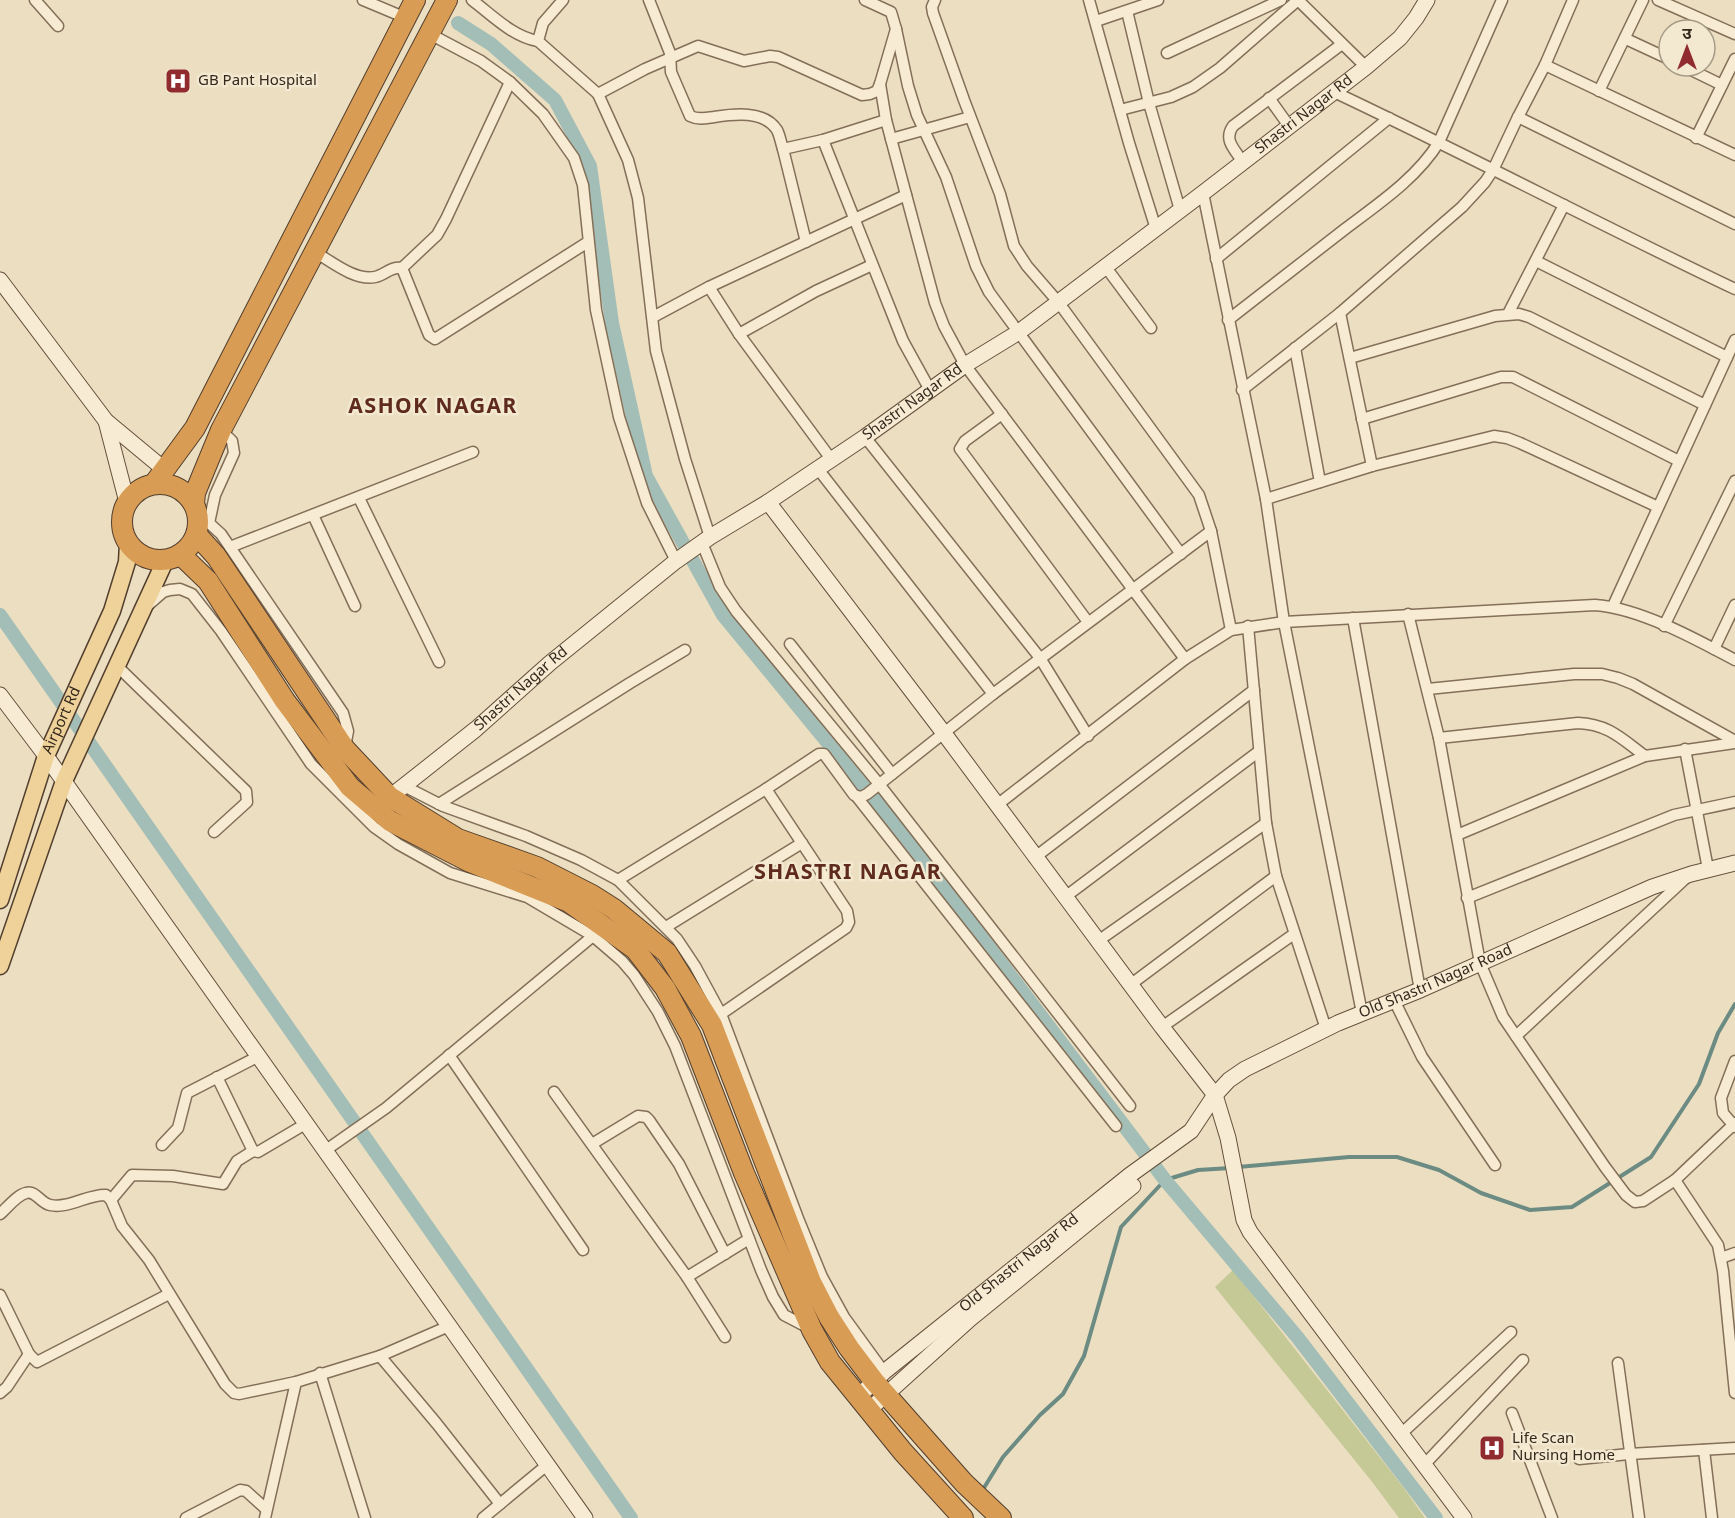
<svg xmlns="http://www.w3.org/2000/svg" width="1735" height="1518" font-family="Georgia,'Noto Sans Devanagari',serif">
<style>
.green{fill:#c4c995}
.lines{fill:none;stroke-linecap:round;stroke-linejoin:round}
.stream{stroke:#6b8b83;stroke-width:4}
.canal{stroke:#a3beb6;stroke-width:14}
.street-casing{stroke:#846f59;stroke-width:13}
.secondary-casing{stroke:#66503d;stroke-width:17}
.primary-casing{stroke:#523e2e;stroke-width:19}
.highway-casing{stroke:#523e2e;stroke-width:22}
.street{stroke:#f7ecd3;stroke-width:10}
.secondary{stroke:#f7ecd3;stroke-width:15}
.primary{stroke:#eed299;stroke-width:16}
.highway{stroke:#d89c54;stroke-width:20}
.labels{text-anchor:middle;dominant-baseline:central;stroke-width:5;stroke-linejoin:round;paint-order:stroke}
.poi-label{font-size:15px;fill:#34281d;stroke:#f3e8d0;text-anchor:start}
.street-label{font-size:15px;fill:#34281d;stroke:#f3e8d0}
.district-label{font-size:21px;font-weight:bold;letter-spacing:1.5px;fill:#5f2b1e;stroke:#f3e8d0}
</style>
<rect width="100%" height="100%" fill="#ebdec1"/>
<path class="green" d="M 1233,1270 L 1403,1487 L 1425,1518 L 1399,1518 L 1373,1483 L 1215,1287 Z"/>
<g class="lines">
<g class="stream">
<path d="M 1238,1167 L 1349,1157 L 1397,1157 L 1439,1170 L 1481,1193 L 1530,1210 L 1572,1207 L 1651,1157 L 1699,1084 L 1718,1033 L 1735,1004"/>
<path d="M 982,1491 L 1003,1457 L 1040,1415 L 1063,1394 L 1084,1356 L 1121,1227 L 1165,1180 L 1198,1170 L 1231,1168"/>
</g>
<g class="canal">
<path d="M 458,23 L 491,44 L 555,100 L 590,166 L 612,323 L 646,476 L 723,615 L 915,849 L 1165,1180 L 1298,1338 L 1436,1518"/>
<path d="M 0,615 L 631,1518"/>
</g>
<g class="street-casing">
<g id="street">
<path d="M 35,0 L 58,26"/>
<path d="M 363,0 L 406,18"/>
<path d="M 472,0 C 492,15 513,37 538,41"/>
<path d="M 563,0 L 543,23 L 538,41 L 598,94 L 628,160 L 638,198 L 656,351 L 685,459 L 710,537"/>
<path d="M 649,0 L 670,53 L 671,72 L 690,116 C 698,120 706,118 714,117 C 734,114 764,110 777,130 C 780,136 781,143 783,149"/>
<path d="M 935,0 L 932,7 L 933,13 L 964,100 L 1000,194 L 1014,246 L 1027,266 L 1059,303 L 1199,495 L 1211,531 L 1231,630"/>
<path d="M 1089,0 L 1129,143 L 1156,229"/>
<path d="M 1658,0 L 1735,34"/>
<path d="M 1127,11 L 1149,103 L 1180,210"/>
<path d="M 1096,21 L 1158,0"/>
<path d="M 896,29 L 908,86 L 917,115 L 946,177 L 976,266 L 989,292 L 1181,554"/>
<path d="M 430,34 L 481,61 L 510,82 L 543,114 L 574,158 L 583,185 L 596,310 L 619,417 L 647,503 L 676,561"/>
<path d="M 1626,39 L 1669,59"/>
<path d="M 1167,53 L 1281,0"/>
<path d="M 1545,65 L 1735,155"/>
<path d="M 1683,66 L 1722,85"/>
<path d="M 880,84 L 886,120 L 935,303 L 944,326 L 965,365 L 1185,659"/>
<path d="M 1332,91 C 1468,155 1600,225 1735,289"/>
<path d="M 1599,91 L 1643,0"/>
<path d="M 598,94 L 645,69 L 698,46 L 744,61 L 770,56 L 778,57 L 862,95 L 870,94 L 877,91 L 880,84 L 896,29 L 891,12 L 865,0"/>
<path d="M 1269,98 L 1289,126"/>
<path d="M 1120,110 L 1171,97 L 1193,87 L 1220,68 L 1298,0 L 1366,67"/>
<path d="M 1518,117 L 1735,224"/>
<path d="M 1696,138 L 1735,59"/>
<path d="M 891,139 L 970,117"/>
<path d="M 823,140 L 903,341 L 930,390"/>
<path d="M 1243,162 C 1235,150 1223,140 1233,126 L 1342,44"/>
<path d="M 1203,193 L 1266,499 L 1284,622 L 1362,1013"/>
<path d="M 806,242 L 783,149 L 823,140 L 886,120"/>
<path d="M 315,252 C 332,262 355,281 375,277 C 385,275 391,266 402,268 L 429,335 L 435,339 L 588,242"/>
<path d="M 1216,259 L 1389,118"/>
<path d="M 1536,261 L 1727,357"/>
<path d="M 1105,266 L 1151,328"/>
<path d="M 402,268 L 437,235 L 446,219 L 510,82"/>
<path d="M 709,287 L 739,334 L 831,459"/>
<path d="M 1340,313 L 1372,466"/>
<path d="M 1508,314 L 1564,205"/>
<path d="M 653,317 L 709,287 L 906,195"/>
<path d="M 1228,320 C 1267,290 1306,259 1345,229 C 1378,204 1417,178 1439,142 L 1502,0"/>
<path d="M 739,334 L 816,291 L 872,265"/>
<path d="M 1295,348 L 1320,482"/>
<path d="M 1350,358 L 1495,316 L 1519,314 L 1529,317 L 1705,405"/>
<path d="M 1242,390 L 1340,313 L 1462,207 L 1485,182 L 1493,170 L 1518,117 L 1545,65 L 1573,0"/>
<path d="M 1002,414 L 965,441 L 960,449 L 1088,622"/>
<path d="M 1362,419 L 1501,377 L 1513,377 L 1679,461"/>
<path d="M 865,437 L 1040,658 L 1088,736"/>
<path d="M 818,469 L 993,694"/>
<path d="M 359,498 L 439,662"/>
<path d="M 1266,499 L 1372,466 L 1494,436 L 1507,438 L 1520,443 L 1658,507"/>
<path d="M 313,515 L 355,606"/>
<path d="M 199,519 L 210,524 L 221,534 L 343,713 L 348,731 L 345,747"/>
<path d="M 209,523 L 215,495 L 234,453 L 232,441 L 221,430"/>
<path d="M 702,543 L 720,587 L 736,611 L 879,784 L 1130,1106"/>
<path d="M 230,547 L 473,452"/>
<path d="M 147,606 L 163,592 L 170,590 L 180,589 L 192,594 L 221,631 L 311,764 L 374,827 L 398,844 L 450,873 L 527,897 L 593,936 L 622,961 L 634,975 L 658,1012 L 675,1046 L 761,1270 L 773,1297 L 784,1315 L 809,1328"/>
<path d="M 1613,606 L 1735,340"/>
<path d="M 1408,614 L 1439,738 L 1480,963 L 1503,1017 L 1605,1167 L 1626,1195 L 1635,1202 L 1643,1201 L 1675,1180 L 1735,1123"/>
<path d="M 1353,618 L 1420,990"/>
<path d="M 1248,626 L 1266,823 L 1276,876 L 1326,1029"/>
<path d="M 1664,626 L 1735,481"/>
<path d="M 790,644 L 892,774"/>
<path d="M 1714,649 L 1735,605"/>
<path d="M 117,666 L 246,791 L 247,802 L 214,832"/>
<path d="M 1428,689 L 1574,674 L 1602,674 L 1618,678 L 1633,684 L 1735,741"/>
<path d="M 1439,738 L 1578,723 C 1608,724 1622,739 1645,756"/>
<path d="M 1685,749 L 1708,869"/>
<path d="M 404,786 L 443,806 L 526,836 L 581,860 L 618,880 L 677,939 L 695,966 L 721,1014 L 799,1221 L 822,1277 L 844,1317 L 884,1372"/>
<path d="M 857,797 L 1116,1126"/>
<path d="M 439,804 L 630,683 L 685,650"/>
<path d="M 997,805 L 1185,659 L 1231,630 L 1284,622 L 1595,605 C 1639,608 1696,639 1735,660"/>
<path d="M 1457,835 L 1645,756 L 1735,743"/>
<path d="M 1034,858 L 1254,690"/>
<path d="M 618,880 L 766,789 L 819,754 L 824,754 L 854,795 L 861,797 L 867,794 L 993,694 L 1211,531"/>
<path d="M 1065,897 L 1258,752"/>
<path d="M 1467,898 L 1674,815 L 1735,802"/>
<path d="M 666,927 L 802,843"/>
<path d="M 1098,941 L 1266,823"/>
<path d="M 1130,985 L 1276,876"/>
<path d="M 1394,1000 L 1422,1057 L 1495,1165"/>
<path d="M 721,1014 L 846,928 L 849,922 L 847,911 L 766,789"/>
<path d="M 1162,1027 L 1294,934"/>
<path d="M 1516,1036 L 1687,877"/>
<path d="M 449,1055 L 583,1250"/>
<path d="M 1735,1061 L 1721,1098 L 1723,1113 L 1735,1127"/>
<path d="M 217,1077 L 253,1151 L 258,1152 L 307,1123"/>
<path d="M 554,1092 L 687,1277 L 725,1337"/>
<path d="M 592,1144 L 638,1116 L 646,1117 L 649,1120 L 679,1164 L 725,1254"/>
<path d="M 162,1145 L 178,1128 L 187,1093 L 259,1056"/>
<path d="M 326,1150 L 386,1108 L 593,936"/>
<path d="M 1675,1180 L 1718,1245 L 1723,1271 L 1735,1393"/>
<path d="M 111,1200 L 132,1175 L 173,1176 L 223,1184 L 237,1161 L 253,1151"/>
<path d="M 0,1214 C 7,1208 17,1195 26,1193 C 36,1190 40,1203 50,1205 C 69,1209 88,1194 106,1195 L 111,1200 L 122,1226 L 149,1260 L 225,1384 L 234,1393 L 239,1394 L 296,1382"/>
<path d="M 1721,1258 L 1735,1253"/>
<path d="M 687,1277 L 749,1239"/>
<path d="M 0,1295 L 29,1354 L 37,1362 L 169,1294"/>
<path d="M 380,1356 L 449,1326"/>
<path d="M 1618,1363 L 1639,1518"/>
<path d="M 320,1373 L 365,1518"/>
<path d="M 0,1393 L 7,1387 L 29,1354"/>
<path d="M 1512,1413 L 1552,1518"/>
<path d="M 1401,1434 L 1511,1332"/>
<path d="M 1704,1450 L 1712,1518"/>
<path d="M 1579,1459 L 1629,1454 L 1735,1448"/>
<path d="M 1424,1465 L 1523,1360"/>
<path d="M 186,1518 L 240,1490 L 246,1491 L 266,1509"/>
<path d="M 265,1518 L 296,1382 L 380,1356 L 437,1424 L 500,1504"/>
<path d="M 483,1518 L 547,1465"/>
</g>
</g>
<g class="secondary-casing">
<g id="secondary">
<path d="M 0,280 L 106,421 L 165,470"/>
<path d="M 106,421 L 127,502"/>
<path d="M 768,502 L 943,732 L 1162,1027 L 1215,1095 L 1228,1138 L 1244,1220 L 1250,1232 L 1464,1518"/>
<path d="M 0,695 L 46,756 L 585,1518"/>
<path id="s1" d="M 390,797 L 476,729 L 550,663 L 676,561 L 710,537 L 768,502 L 865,437 L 965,365 L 1019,332 L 1203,193 L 1366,67 L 1400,38 L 1416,18 L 1427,0"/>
<path id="s2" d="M 859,1396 L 884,1372 L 1130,1175 L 1191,1131 L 1215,1095 L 1229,1080 L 1245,1069 L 1338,1023 L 1420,990 L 1652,887 L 1691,874 L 1735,863"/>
<path d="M 870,1409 L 970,1319 L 1133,1186"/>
</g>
</g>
<g class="primary-casing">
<g id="primary">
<path id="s3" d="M 0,900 L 46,756 L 112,611 L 127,562 L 128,544"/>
<path d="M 0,966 L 64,781 L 165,561"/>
</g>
</g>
<g class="highway-casing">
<g id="highway">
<circle cx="160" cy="522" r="38"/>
<path d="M 154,484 L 195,428 L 415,0"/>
<path d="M 194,504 L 195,493 L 221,430 L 447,0"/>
<path d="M 197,535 L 216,556 L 345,749 L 390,797 L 458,839 L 537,867 L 592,895 L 614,909 L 667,953 L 712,1025 L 811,1282 L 829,1317 L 849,1348 L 874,1381 L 964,1483 L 1001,1518"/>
<path d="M 181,555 L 208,581 L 285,701 L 350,787 L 390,821 L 470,862 L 569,902 L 635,949 L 665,988 L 691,1036 L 744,1173 L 812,1330 L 830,1362 L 903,1452 L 963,1518"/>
</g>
</g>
<use href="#street" class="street"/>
<use href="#secondary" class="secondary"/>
<use href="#primary" class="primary"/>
<use href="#highway" class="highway"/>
</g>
<defs>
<g id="hospital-square" transform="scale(1.35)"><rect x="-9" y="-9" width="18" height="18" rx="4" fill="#902c2f" stroke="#f3e8d0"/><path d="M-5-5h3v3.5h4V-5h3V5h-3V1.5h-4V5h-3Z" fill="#fff"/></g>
</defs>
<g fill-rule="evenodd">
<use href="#hospital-square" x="178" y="81"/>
<use href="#hospital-square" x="1492" y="1448"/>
</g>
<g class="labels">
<g class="poi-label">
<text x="198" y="81">GB Pant Hospital</text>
<text x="1512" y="1439">Life Scan<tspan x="1512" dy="17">Nursing Home</tspan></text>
</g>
<g class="street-label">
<text stroke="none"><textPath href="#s1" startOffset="1142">Shastri Nagar Rd</textPath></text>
<text stroke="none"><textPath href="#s1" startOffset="656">Shastri Nagar Rd</textPath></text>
<text stroke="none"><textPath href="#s1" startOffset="170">Shastri Nagar Rd</textPath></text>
<text stroke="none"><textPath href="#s3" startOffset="190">Airport Rd</textPath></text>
<text stroke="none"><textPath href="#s2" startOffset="718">Old Shastri Nagar Road</textPath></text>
<text stroke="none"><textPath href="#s2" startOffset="208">Old Shastri Nagar Rd</textPath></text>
</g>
<g class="district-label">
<text x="433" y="408">ASHOK NAGAR</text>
<text x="848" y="874">SHASTRI NAGAR</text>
</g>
</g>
<g transform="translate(1687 48)"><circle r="28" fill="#f3e8d0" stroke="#a79b88" stroke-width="1.5"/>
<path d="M0-4.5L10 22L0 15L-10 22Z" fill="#902c2f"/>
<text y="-9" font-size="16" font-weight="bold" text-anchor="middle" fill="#34281d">उ</text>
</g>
</svg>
